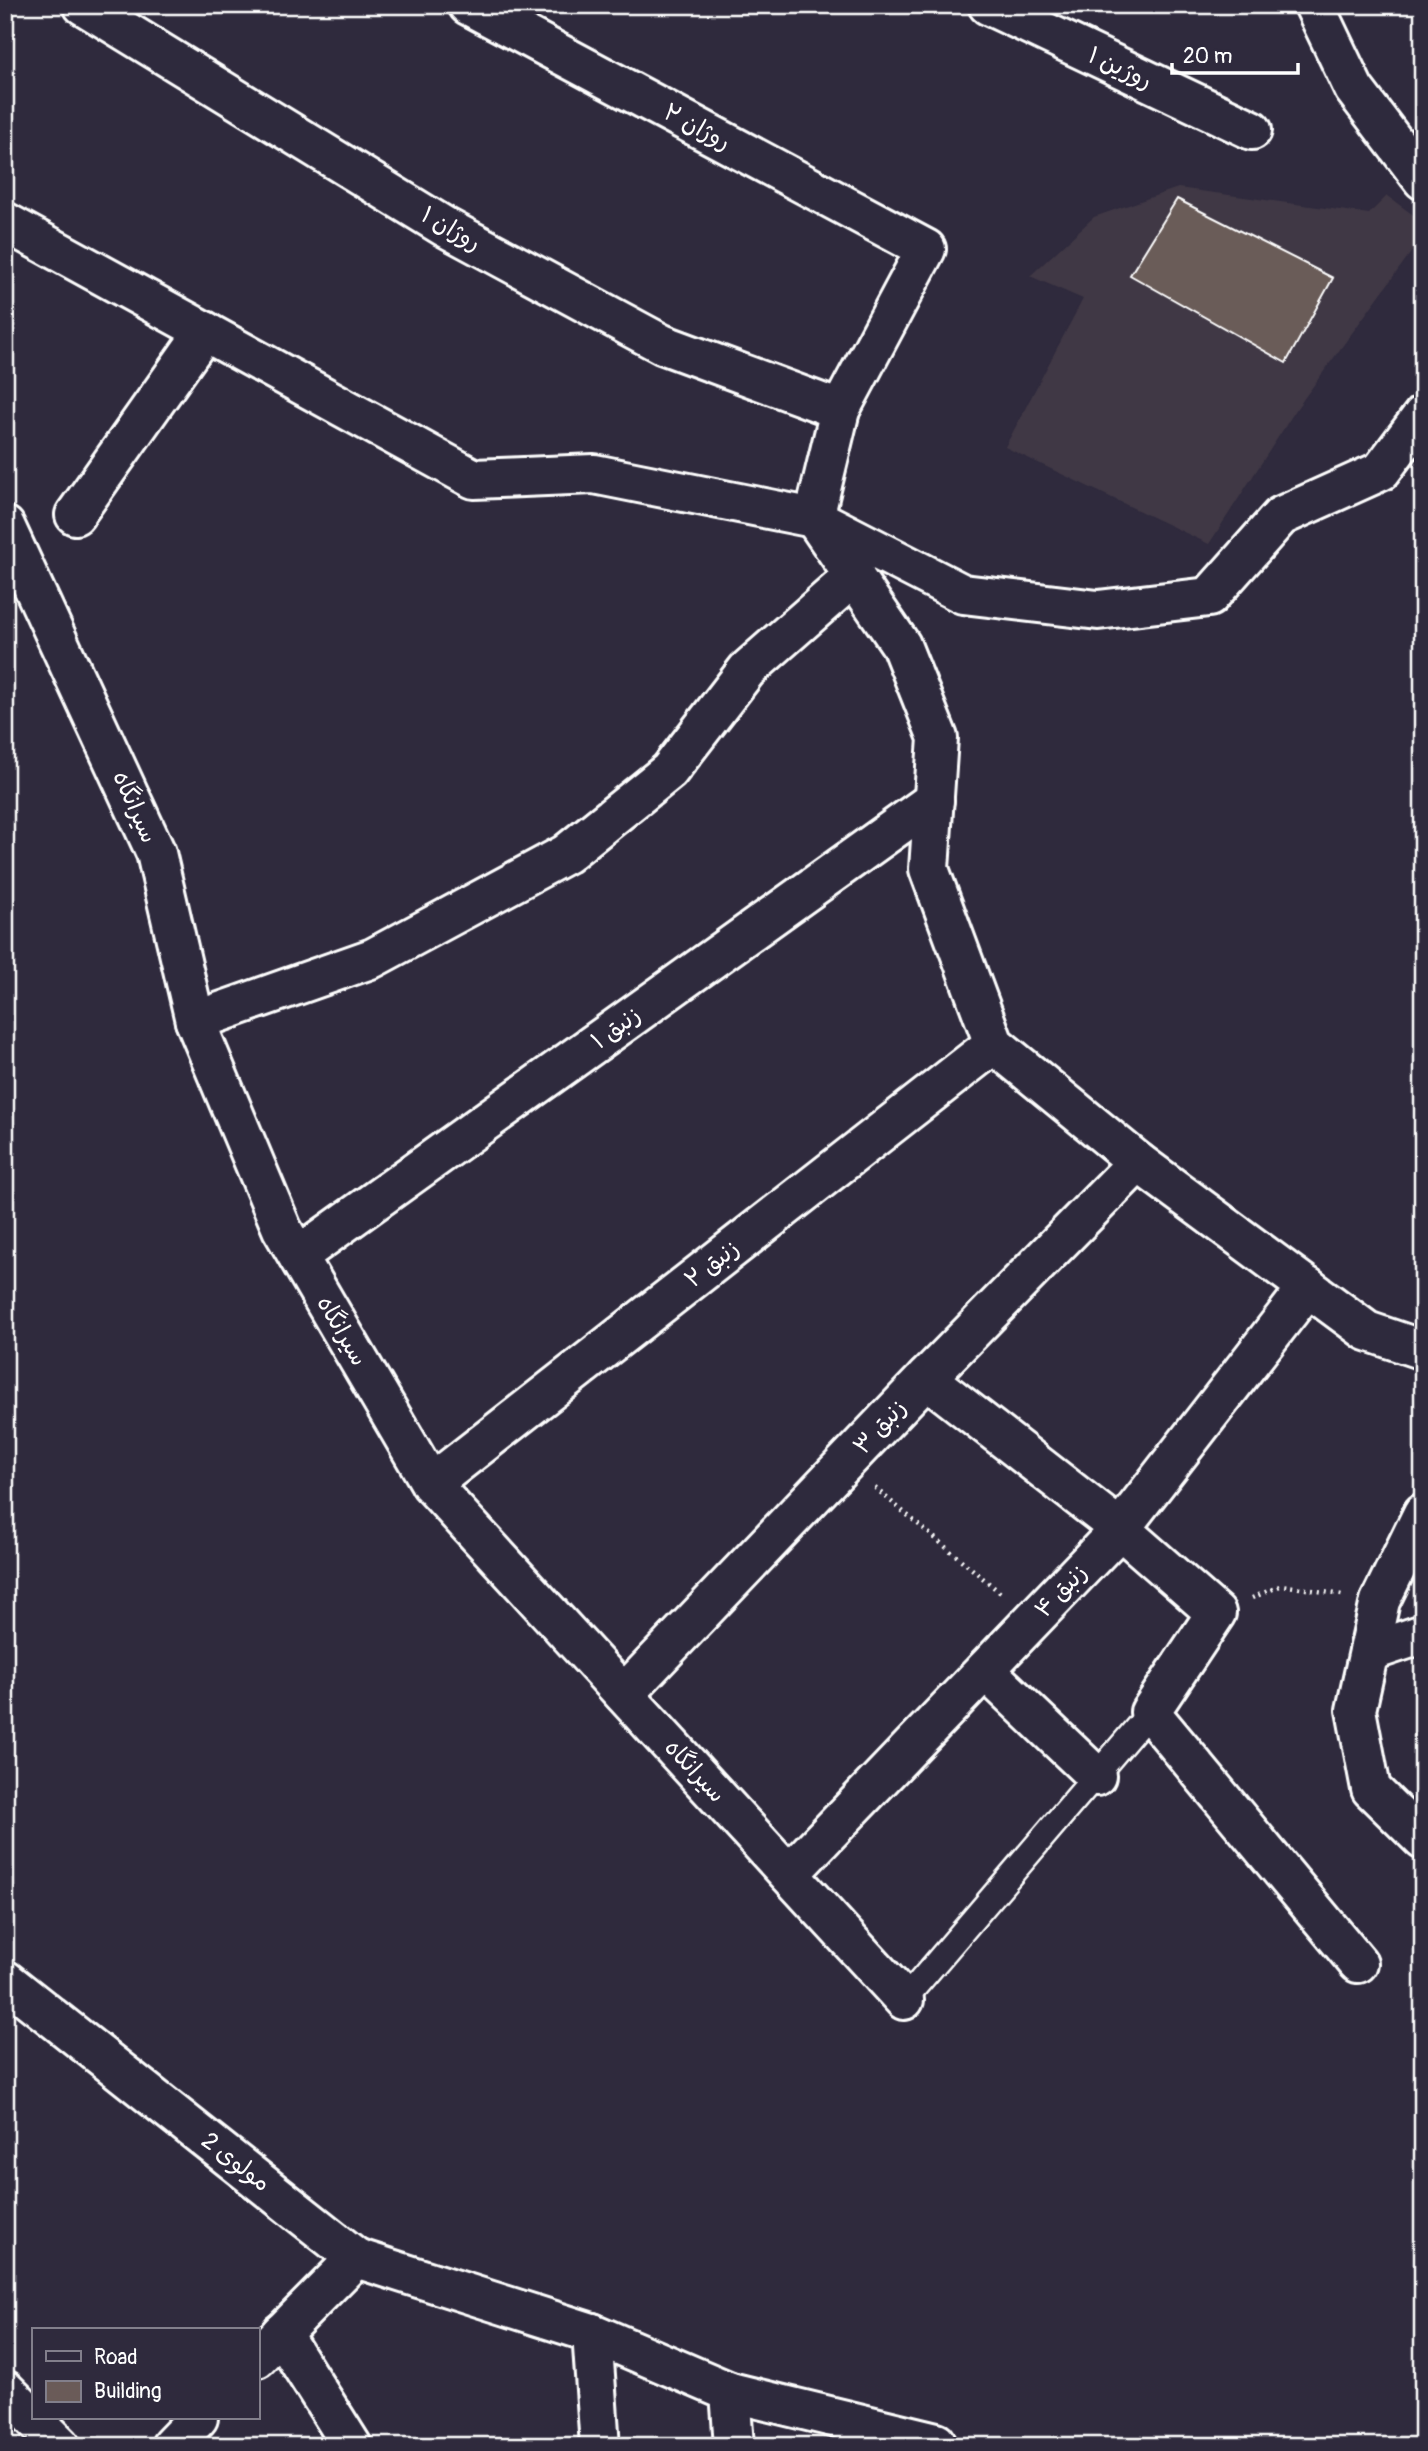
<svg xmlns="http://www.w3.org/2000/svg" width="1428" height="2451" font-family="Pangolin,'Playpen Sans Arabic',sans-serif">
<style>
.built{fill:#413945}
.building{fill:#6a5b58;stroke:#fff;stroke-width:2}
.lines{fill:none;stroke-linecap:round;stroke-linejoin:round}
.service-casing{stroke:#fff;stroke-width:28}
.minor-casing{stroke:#fff;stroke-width:44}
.path{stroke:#fff;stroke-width:4.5;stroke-dasharray:2 5;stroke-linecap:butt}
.service{stroke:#2f2a3d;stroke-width:23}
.minor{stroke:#2f2a3d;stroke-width:38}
.labels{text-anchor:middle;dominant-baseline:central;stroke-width:5;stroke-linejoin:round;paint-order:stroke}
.street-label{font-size:24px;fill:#fff;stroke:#2f2a3d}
</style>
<rect width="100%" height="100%" fill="#2f2a3d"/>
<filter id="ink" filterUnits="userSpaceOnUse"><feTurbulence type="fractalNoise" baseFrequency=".0143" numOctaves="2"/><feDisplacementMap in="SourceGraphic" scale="14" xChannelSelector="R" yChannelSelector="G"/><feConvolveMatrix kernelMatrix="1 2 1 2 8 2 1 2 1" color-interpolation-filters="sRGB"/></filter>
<g filter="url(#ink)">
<path class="built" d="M 1178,188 L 1369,214 L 1387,196 L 1423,222 L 1423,236 L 1297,408 L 1209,544 L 1005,447 L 1083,299 L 1030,276 L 1094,217 Z"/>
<path class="building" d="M 1177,199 L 1333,278 L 1286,363 L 1130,275 Z"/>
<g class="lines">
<g class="service-casing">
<path id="service" d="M 904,2000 L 1150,1712"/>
</g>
<g class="minor-casing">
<g id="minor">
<path d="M 83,5 L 445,227 L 662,344 L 840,410"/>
<path d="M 988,5 L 1252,130"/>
<path d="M 1314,5 L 1354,89 L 1423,180"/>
<path d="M 5,222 L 474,479 L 594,474 L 814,518 L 840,410 L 926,249 L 468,5"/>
<path d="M 75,515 L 205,331"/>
<path d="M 814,518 L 901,645 L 938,738 L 929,869 L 994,1044 L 1138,1162 L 1367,1331 L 1423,1350"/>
<path d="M 819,520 L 963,594 L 1098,610 L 1209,597 L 1281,516 L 1381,471 L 1423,415"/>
<path d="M 5,526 L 156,853 L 195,1021 L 282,1229 L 431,1484 L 904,2000"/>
<path d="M 195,1021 L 373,958 L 566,854 L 669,771 L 747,670 L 854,576"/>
<path d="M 298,1256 L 934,800"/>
<path d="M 926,1378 L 1120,1529 L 1216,1613 L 1150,1712 L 1358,1963"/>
<path d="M 431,1484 L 994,1044"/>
<path d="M 1423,1513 L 1380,1601 L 1356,1710 L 1371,1789 L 1423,1840"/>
<path d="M 1369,1652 L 1423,1634"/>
<path d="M 985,1670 L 1096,1776"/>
<path d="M 624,1694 L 926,1378 L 1138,1162"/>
<path d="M 789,1874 L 1120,1529 L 1308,1287"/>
<path d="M 5,1980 L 356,2258 L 257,2358"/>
<path d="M 356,2258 L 592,2333 L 600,2446"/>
<path d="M 281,2333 L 352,2446"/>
<path d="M 592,2333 L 730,2392 L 734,2446"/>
<path d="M 5,2390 L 61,2446"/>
<path d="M 730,2392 L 936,2442 L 936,2446"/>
<path d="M 171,2446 L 198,2418"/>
</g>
</g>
<g class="path">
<path d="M 875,1488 L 1003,1595"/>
<path d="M 1252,1598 L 1282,1585 L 1342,1595"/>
</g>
<use href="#service" class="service"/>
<use href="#minor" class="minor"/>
</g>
</g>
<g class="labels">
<g class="street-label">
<text transform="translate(1120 68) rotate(25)">روژین ۱</text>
<text transform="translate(697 127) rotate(28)">روژان ۲</text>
<text transform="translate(451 229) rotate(30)">روژان ۱</text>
<text transform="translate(135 807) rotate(66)">سیرانگاه</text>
<text transform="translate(616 1028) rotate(-36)">زنبق ۱</text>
<text transform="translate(712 1264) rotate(-38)">زنبق ۲</text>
<text transform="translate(342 1331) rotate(60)">سیرانگاه</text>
<text transform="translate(880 1427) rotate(-47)">زنبق ۳</text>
<text transform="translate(1061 1591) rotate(-46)">زنبق ۴</text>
<text transform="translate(695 1771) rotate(47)">سیرانگاه</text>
<text transform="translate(236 2162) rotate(38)">مولوی 2</text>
</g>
</g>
<rect width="1428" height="2451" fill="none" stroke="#2f2a3d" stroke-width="28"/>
<rect x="14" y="14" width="1400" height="2423" fill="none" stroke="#fff" stroke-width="2.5" filter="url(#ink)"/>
<rect x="32" y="2328" width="228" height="91" fill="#2f2a3d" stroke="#827f8b" stroke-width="2"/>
<rect x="46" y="2351" width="35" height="10" fill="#2f2a3d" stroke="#827f8b" stroke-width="2"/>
<text x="94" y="2364" font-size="21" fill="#ffffff">Road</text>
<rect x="46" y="2381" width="35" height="21" fill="#6a5b58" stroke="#827f8b" stroke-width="2"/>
<text x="94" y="2398" font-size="21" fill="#ffffff">Building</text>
<path d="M1172 63v10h126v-10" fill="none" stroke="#ffffff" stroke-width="3.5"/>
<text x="1183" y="63" font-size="21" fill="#ffffff" stroke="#2f2a3d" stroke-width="5" paint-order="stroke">20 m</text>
</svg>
